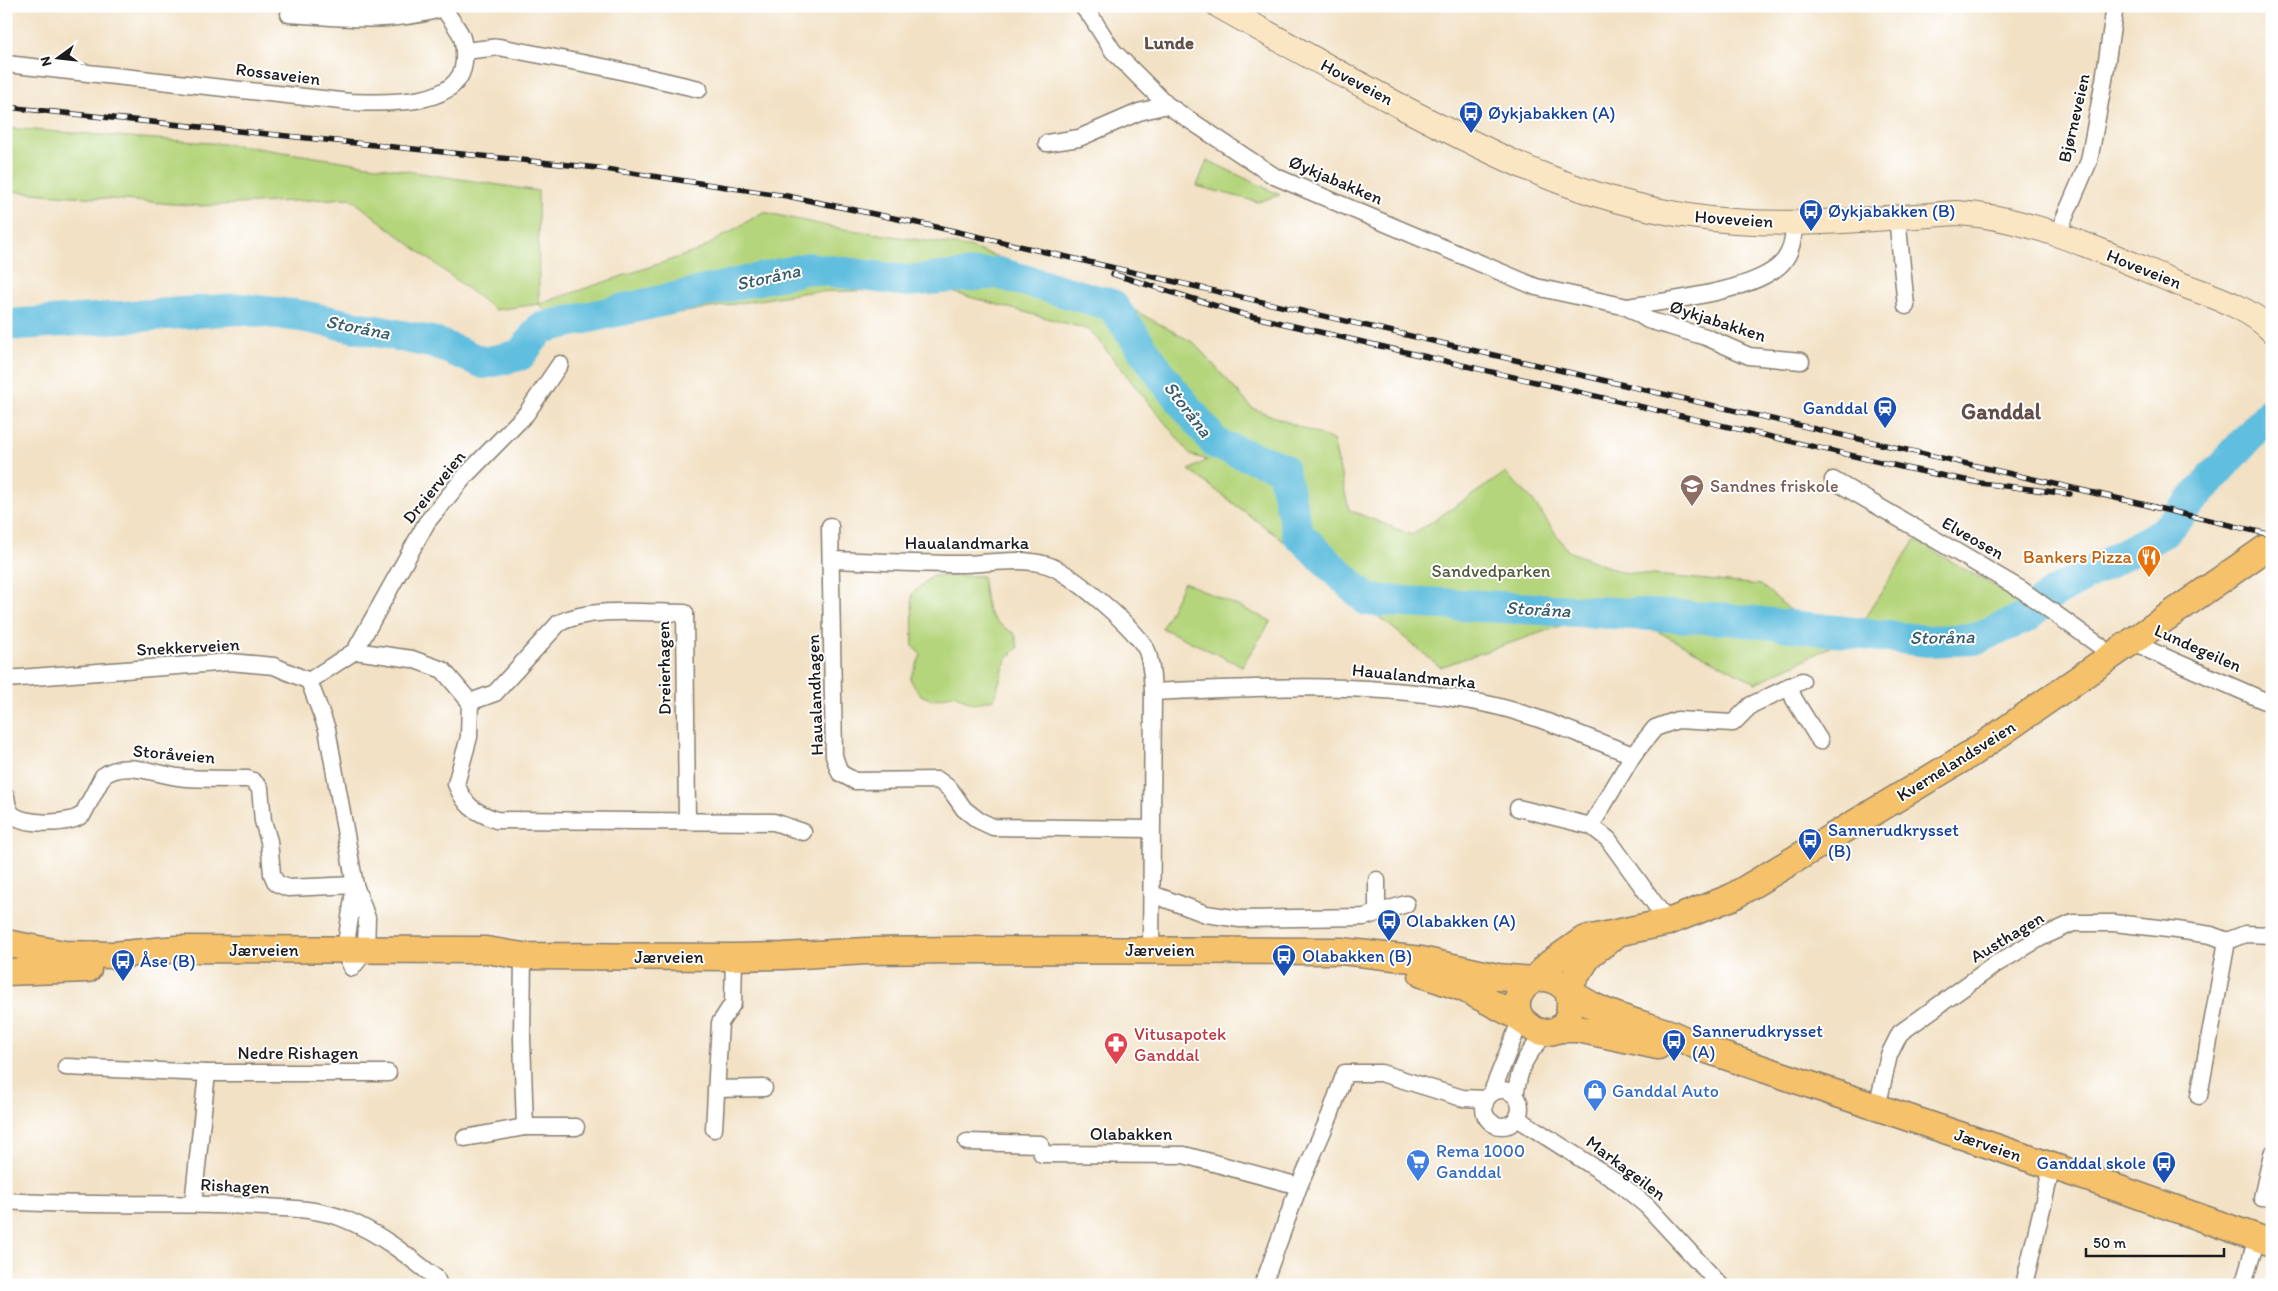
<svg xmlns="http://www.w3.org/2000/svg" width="2278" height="1291" font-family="Itim,sans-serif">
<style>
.green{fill:#b5d57c;stroke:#68784c}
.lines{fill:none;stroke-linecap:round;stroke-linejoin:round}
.river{stroke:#60bede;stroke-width:32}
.street-casing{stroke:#877e70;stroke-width:19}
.secondary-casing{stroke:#877e70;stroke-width:26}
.primary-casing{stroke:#877e70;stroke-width:29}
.street{stroke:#fff;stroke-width:16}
.secondary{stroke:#fbe6c4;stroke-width:24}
.primary{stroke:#f5c16b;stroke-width:26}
.rail-casing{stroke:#1c1c1c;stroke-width:5.5}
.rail{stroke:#fff;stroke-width:4;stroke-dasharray:11;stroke-linecap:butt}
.labels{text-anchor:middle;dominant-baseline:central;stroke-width:4;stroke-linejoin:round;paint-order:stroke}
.street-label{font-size:18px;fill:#1c1c1c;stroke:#fff}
.transit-label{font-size:18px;fill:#164399;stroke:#fff;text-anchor:start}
.education-label{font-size:18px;fill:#785e54;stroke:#fff;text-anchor:start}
.food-label{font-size:18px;fill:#c56008;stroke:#fff;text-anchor:end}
.park-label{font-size:18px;fill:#525d3e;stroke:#fff}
.health-label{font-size:18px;fill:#be3a42;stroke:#fff;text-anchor:start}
.shop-label{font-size:18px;fill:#366cbe;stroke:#fff;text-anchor:start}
.neighbourhood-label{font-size:19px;font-weight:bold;fill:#644f49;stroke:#fff}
.water-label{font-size:19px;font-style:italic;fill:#375d6a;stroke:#fff}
.district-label{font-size:22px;font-weight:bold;fill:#644f49;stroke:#fff}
</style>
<rect width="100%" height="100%" fill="#fff"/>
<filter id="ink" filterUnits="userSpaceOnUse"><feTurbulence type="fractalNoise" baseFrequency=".02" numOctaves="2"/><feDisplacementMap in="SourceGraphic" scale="10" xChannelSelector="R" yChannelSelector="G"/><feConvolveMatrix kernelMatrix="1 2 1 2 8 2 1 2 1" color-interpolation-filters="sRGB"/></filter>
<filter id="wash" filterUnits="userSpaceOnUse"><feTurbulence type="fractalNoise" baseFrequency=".0096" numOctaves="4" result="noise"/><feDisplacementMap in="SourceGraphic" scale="20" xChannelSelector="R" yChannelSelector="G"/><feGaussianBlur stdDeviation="1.12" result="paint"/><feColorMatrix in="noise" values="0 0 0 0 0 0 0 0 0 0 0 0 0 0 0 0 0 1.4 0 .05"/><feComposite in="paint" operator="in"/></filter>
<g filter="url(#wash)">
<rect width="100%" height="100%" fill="#f2e1c4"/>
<g class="green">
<path d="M 6,128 L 237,145 L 538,191 L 539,304 L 700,250 L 763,212 L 837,228 L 969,247 L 1103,293 L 1194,343 L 1252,408 L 1333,440 L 1349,510 L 1412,535 L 1505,473 L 1530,497 L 1568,551 L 1621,572 L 1761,585 L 1832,646 L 1756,683 L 1613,608 L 1440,667 L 1330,576 L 1189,470 L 1207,460 L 1191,455 L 1090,330 L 940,289 L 808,292 L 563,332 L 539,304 L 495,310 L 350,198 L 200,206 L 6,191 Z"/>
<path d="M 1207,160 L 1280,195 L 1258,202 L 1197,186 Z"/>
<path d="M 1915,540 L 2036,611 L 2005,627 L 1976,633 L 1932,636 L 1864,619 Z"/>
<path d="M 932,576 L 982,576 C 988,611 983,616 1015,634 L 1018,648 L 1006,660 L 994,699 L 973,704 L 954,694 L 932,700 L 919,694 L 910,679 L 921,655 L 913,646 L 912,594 Z"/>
<path d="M 1184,582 L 1271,621 L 1242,666 L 1162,628 Z"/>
</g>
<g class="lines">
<path class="river" d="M 6,325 L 240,309 L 301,316 L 436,343 L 484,363 L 520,355 L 541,328 L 808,268 L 907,281 L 998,273 L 1112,305 L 1166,382 L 1216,444 L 1282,468 L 1298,534 L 1367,600 L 1727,619 L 1928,641 L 1975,639 L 2027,617 L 2050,595 L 2164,532 L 2272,411"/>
</g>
</g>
<g filter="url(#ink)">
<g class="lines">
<g class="street-casing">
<g id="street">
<path d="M 1082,6 L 1092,18 L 1113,51 L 1167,105 L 1274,176 L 1536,287 L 1627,307 L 1648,320 L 1706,337 L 1749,356 L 1801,361"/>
<path d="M 289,14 C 340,18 395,24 443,8"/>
<path d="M 465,51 L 499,47 L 608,68 L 699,89"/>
<path d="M 6,64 L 350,102 C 384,103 460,108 464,62 C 464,53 465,44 461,35 C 456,25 448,16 442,6"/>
<path d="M 1047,143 L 1079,138 L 1139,112 L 1167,105"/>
<path d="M 1897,217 L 1906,306"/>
<path d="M 2057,235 L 2089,161 L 2104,80 L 2115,6"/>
<path d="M 1627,307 C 1665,301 1755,292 1782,263 C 1792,252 1794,238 1794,224"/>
<path d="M 1833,480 L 2022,590 L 2100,646 L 2110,658"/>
<path d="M 830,526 L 834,756 L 840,773 L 855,781 L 938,780 L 950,789 L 964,809 L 978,820 L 993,827 L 1151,829"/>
<path d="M 832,560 C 872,561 913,564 953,564 C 985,565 1016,556 1047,565 C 1069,571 1138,630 1147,651 C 1152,664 1152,678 1153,692 L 1151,950"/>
<path d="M 2134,640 L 2151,651 L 2272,704"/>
<path d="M 355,651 L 412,659 L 443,670 L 470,702 L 469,737 L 456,784 C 466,807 473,811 496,820 L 774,822 L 803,832"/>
<path d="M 6,679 L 230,662 L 274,666 L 309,681 L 327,729 L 355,885 L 367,918 L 366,950 L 352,968 L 345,950 L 355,885"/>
<path d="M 309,681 L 355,651 L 427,522 L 466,475 L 526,414 L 560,364"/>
<path d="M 1789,686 L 1794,699 L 1820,741"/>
<path d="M 1153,692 C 1265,687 1371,681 1482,703 C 1533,713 1584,737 1633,755 L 1655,728 L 1677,720 L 1733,723 L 1751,705 L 1802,681"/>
<path d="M 470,702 L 495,693 L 559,623 C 593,606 647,613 685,613 L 687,821"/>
<path d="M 6,796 C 7,802 7,809 12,814 C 24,826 71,825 83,814 L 103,776 C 127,758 160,777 186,778 C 206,779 227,779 248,779 L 253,781 L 260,788 L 263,821 L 269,841 L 272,874 L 276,883 L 288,888 L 355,885"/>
<path d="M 1518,808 L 1591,826 L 1608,839 L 1668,922"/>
<path d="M 1591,826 L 1633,755"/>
<path d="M 1152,894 L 1206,914 L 1240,919 L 1364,917 L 1406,904"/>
<path d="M 1377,912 L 1377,880"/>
<path d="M 2227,941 L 2245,934 L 2272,935"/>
<path d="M 523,956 L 522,1039 L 525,1127"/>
<path d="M 66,1067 L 207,1073 L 388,1073"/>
<path d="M 716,1089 L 764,1088"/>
<circle cx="1502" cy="1108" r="18"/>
<path d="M 1492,1092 L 1521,1019"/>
<path d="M 1515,1096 C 1520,1066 1525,1055 1547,1033"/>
<path d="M 1877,1108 L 1889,1055 L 1900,1033 L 1996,964 L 2040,938 L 2073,923 L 2114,923 L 2177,930 L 2211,935 L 2227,941 L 2199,1096"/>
<path d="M 1517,1118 L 1619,1183 L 1647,1206 L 1720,1285"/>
<path d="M 714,1129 L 720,1023 L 733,1003 L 734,957"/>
<path d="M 465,1138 L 525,1127 L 576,1127"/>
<path d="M 967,1142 L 1040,1144 L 1042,1154 L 1184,1155 L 1299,1186"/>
<path d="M 2262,1198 L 2272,1154"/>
<path d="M 6,1201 C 86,1207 166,1202 246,1206 C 279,1208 316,1207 347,1220 C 381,1234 408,1256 436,1278 L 439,1285"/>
<path d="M 193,1204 L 207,1073"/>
<path d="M 1263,1285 L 1299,1186 L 1330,1115 L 1345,1073 L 1381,1073 L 1462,1098 L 1486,1099"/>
<path d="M 2024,1285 L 2052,1166"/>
<path d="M 2243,1285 L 2257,1238"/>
</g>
</g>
<g class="secondary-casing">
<path id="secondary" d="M 1219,6 C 1281,41 1343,75 1406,109 C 1500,158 1583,200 1689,216 C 1778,230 1868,219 1957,213 C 2031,217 2109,254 2177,283 C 2209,295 2248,306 2272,331"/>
</g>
<g class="primary-casing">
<g id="primary">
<path d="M 6,943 L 64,954 L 113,955 L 177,949 L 486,950 L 523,956 L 734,957 L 784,956 L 866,951 L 959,950 L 1341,951 L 1421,960 L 1497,977 L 1533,980"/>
<path d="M 6,972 L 88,969"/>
<path d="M 1422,974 L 1463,988 L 1520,1018"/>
<path d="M 1535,979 L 1549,964 L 1583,940 L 1668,922 L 1732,897 L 1972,753 L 2272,544"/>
<path d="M 1567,989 L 1590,954 L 1612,938"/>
<path d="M 1568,992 C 1573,1008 1569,1031 1548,1032 C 1539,1033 1534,1030 1527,1024 C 1499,1002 1535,963 1560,984 C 1595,1013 1624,1018 1666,1032 C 1679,1036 1691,1044 1704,1049 L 2114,1187 L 2272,1243"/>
<path d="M 1559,1029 L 1578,1029 L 1658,1046"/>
</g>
</g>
<use href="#street" class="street"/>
<use href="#secondary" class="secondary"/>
<use href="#primary" class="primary"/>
<g class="rail-casing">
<g id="rail">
<path d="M 6,107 L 598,168 L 787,196 L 932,226 L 2155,507"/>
<path d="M 1113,274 L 1242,314 L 1910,469 L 1980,483 L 2070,494"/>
<path d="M 2149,506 L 2272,535"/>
</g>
</g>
<use href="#rail" class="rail"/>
</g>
</g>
<defs>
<g id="bus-pin" transform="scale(1.25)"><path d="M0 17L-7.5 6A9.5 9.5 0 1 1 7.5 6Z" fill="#1a4fb4" stroke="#fff"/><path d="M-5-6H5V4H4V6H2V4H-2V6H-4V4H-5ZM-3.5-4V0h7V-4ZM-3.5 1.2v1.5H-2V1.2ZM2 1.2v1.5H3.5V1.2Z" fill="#fff"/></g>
<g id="station-pin" transform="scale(1.25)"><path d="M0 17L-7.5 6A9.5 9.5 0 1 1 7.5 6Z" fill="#1a4fb4" stroke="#fff"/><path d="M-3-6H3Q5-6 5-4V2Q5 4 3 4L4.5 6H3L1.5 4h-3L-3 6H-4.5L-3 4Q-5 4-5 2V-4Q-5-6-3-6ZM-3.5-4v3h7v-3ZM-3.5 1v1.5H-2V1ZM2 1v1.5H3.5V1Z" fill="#fff"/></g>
<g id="school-pin" transform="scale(1.25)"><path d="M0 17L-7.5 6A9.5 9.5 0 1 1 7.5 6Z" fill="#8d6e63" stroke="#fff"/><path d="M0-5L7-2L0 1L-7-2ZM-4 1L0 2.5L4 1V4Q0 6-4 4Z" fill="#fff"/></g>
<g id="restaurant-pin" transform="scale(1.25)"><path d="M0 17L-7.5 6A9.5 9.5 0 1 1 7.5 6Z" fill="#e8710a" stroke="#fff"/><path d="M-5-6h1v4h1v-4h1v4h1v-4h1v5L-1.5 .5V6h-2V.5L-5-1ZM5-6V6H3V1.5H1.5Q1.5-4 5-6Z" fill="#fff"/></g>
<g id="pharmacy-pin" transform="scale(1.25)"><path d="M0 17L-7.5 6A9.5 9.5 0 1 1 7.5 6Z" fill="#e0444e" stroke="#fff"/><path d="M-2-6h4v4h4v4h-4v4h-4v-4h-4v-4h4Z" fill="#fff"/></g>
<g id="shop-pin" transform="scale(1.25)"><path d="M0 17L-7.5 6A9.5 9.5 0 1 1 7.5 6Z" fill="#3f7fe0" stroke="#fff"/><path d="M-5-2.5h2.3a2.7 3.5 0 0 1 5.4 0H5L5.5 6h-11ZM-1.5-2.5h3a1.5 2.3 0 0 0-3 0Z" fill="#fff"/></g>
<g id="supermarket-pin" transform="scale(1.25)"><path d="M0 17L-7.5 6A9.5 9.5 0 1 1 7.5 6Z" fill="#3f7fe0" stroke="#fff"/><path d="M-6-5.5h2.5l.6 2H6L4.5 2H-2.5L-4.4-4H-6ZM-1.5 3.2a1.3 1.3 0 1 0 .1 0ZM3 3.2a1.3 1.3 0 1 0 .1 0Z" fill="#fff"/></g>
</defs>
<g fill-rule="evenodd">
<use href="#bus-pin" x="1471" y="113"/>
<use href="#bus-pin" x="1811" y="211"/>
<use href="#station-pin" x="1885" y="408"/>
<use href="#school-pin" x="1692" y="486"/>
<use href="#restaurant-pin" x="2149" y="557"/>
<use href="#bus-pin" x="1810" y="840"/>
<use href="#bus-pin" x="1389" y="921"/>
<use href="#bus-pin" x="1284" y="956"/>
<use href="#bus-pin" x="123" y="961"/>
<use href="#bus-pin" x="1674" y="1041"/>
<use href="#pharmacy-pin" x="1116" y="1044"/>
<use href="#shop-pin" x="1595" y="1091"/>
<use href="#supermarket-pin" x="1418" y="1161"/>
<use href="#bus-pin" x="2164" y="1163"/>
</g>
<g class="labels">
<g class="street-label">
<text transform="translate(278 74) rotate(7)">Rossaveien</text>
<text transform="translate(1357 82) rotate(28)">Hoveveien</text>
<text transform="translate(2074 118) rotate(-77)">Bjørneveien</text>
<text transform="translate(1336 180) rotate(23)">Øykjabakken</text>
<text transform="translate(1734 219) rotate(4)">Hoveveien</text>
<text transform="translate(2144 269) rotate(22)">Hoveveien</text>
<text transform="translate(1718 321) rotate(18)">Øykjabakken</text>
<text transform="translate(434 487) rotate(-51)">Dreierveien</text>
<text transform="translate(1973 538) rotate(30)">Elveosen</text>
<text x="967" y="543">Haualandmarka</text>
<text transform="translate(188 647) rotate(-3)">Snekkerveien</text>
<text transform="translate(2198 648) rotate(24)">Lundegeilen</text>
<text transform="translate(664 668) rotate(-91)">Dreierhagen</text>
<text transform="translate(1414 676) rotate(6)">Haualandmarka</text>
<text transform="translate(815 695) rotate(-92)">Haualandhagen</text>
<text transform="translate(174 754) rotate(5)">Storåveien</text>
<text transform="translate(1956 761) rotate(-32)">Kvernelandsveien</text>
<text transform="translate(2007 937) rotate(-31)">Austhagen</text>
<text x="264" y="950">Jærveien</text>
<text x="1160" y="950">Jærveien</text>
<text x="669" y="957">Jærveien</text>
<text x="298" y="1053">Nedre Rishagen</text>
<text x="1131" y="1134">Olabakken</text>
<text transform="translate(1988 1145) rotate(19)">Jærveien</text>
<text transform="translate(1626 1168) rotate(37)">Markageilen</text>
<text transform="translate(235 1186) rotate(3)">Rishagen</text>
</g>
<g class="transit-label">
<text x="1488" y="113">Øykjabakken (A)</text>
<text x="1828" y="211">Øykjabakken (B)</text>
<text x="1868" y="408" text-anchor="end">Ganddal</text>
<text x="1828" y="830">Sannerudkrysset<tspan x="1828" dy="21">(B)</tspan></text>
<text x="1406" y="921">Olabakken (A)</text>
<text x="1302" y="956">Olabakken (B)</text>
<text x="140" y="961">Åse (B)</text>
<text x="1692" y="1031">Sannerudkrysset<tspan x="1692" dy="21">(A)</tspan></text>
<text x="2146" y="1163" text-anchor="end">Ganddal skole</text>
</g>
<g class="education-label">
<text x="1710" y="486">Sandnes friskole</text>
</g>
<g class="food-label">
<text x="2132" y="557">Bankers Pizza</text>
</g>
<g class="park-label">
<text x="1491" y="571">Sandvedparken</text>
</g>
<g class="health-label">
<text x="1134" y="1034">Vitusapotek<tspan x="1134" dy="21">Ganddal</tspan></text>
</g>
<g class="shop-label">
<text x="1612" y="1091">Ganddal Auto</text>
<text x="1436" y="1151">Rema 1000<tspan x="1436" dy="21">Ganddal</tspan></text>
</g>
<g class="neighbourhood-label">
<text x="1169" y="42">Lunde</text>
</g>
<g class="water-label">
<text transform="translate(768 277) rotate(-13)">Storåna</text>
<text transform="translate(358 327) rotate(11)">Storåna</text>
<text transform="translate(1188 409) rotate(52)">Storåna</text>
<text transform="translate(1538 609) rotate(3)">Storåna</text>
<text transform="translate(1942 637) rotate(-1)">Storåna</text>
</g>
<g class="district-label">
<text x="2001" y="411">Ganddal</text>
</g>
</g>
<rect width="2278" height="1291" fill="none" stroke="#fff" stroke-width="25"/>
<g transform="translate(58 58) rotate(255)" stroke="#ffffff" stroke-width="4" paint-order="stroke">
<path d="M0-4L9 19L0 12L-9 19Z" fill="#1c1c1c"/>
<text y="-8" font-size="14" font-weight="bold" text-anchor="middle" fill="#1c1c1c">N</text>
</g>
<path d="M2086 1248v8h138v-8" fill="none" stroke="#1c1c1c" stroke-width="2.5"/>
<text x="2093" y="1248" font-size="15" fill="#1c1c1c" stroke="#ffffff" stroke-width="4" paint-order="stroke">50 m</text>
</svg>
